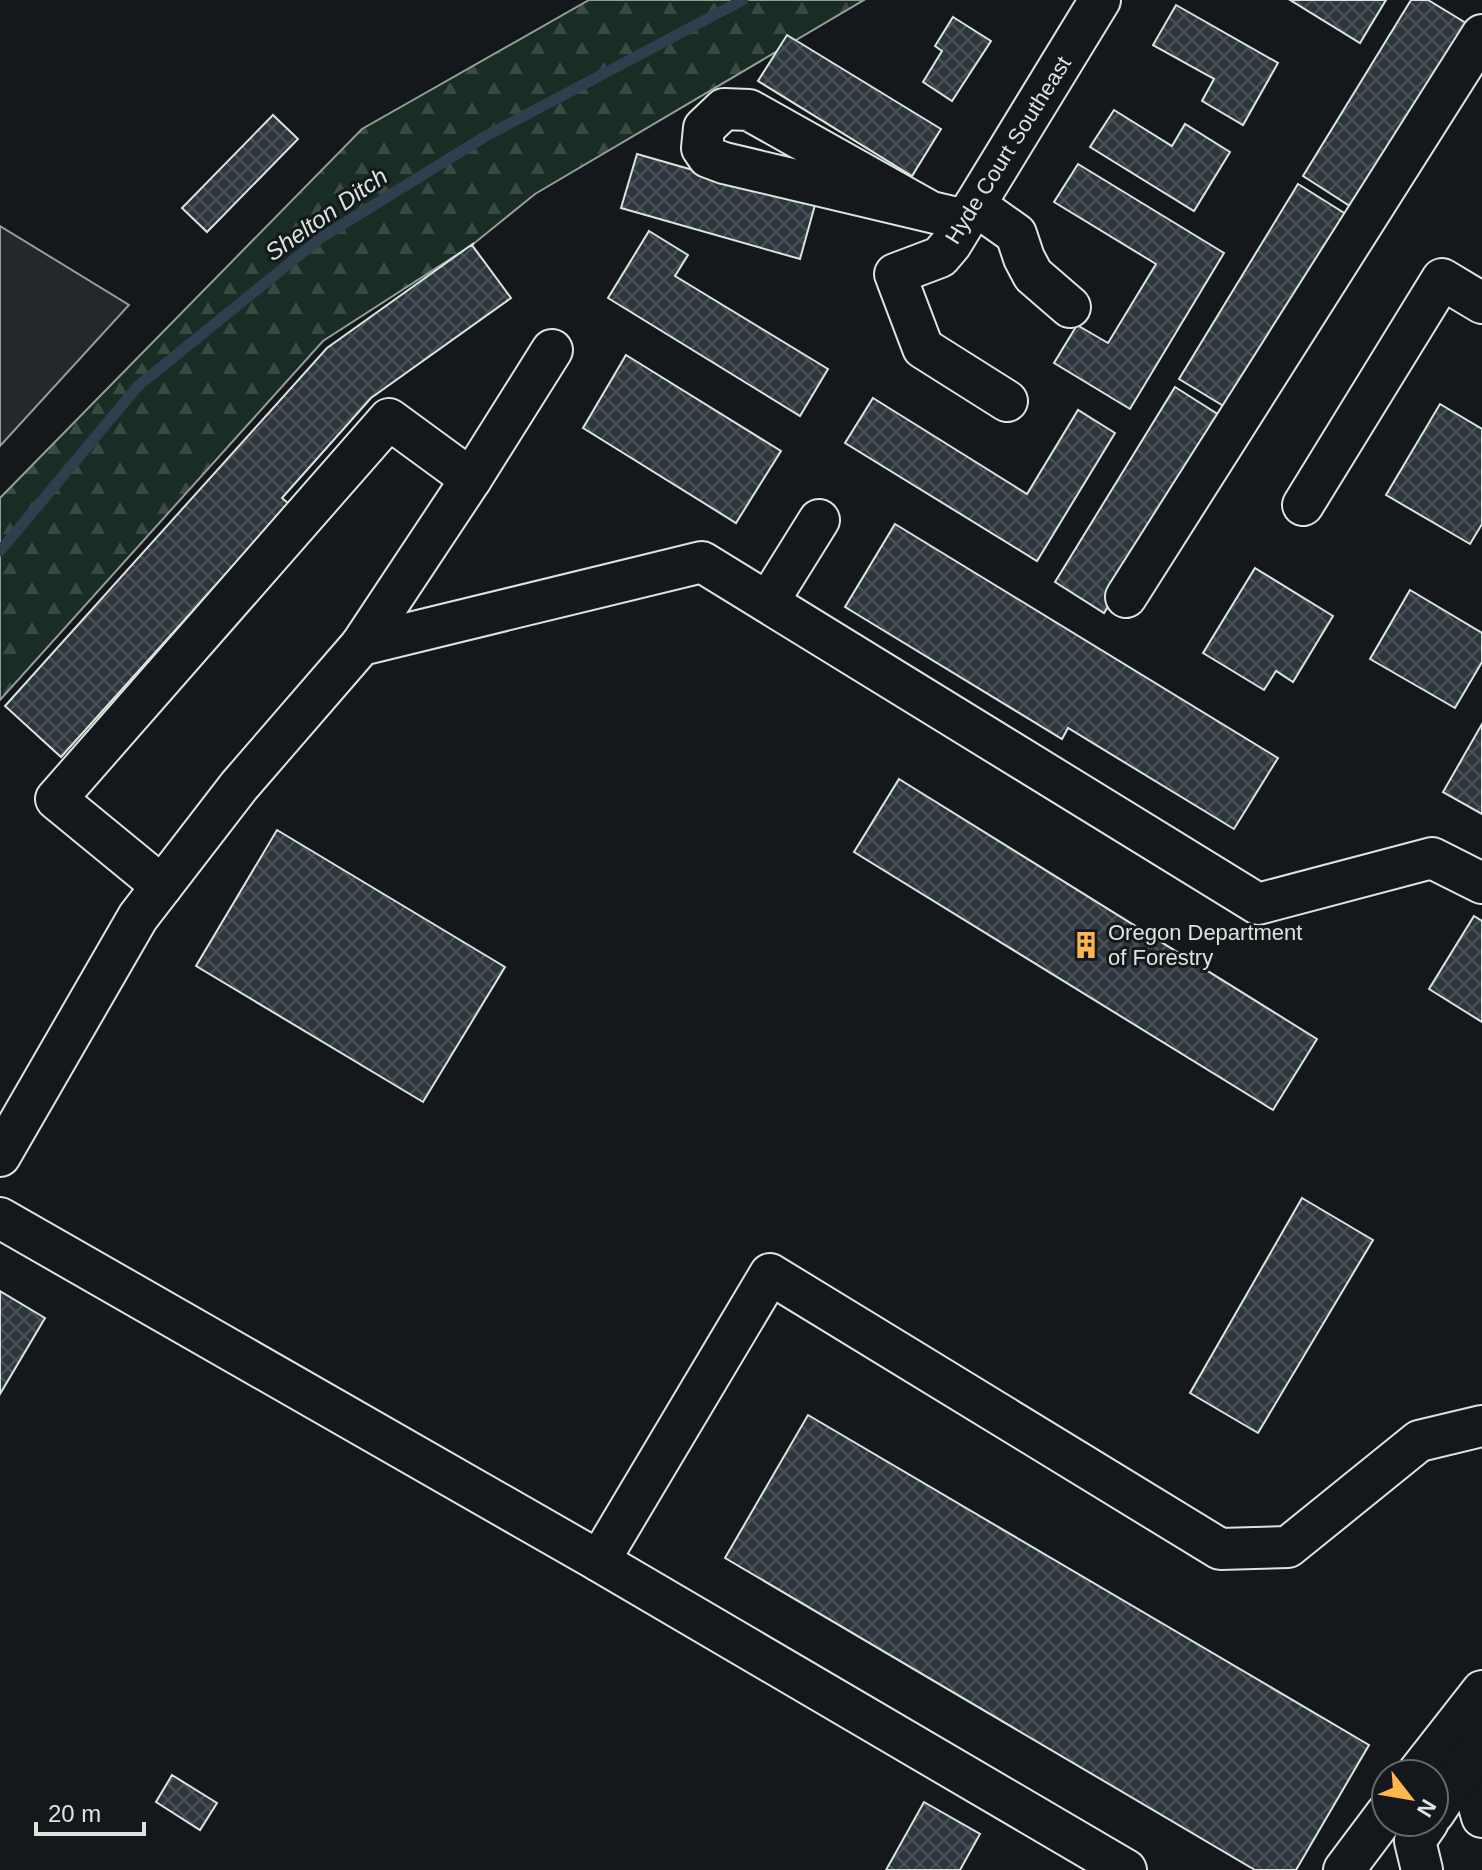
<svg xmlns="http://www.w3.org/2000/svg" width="1482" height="1870" font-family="Helvetica,sans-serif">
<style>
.forest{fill:url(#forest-firs);stroke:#939e99;stroke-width:2}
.parking{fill:#24282b;stroke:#939e99;stroke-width:2}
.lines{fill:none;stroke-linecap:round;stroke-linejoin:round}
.stream{stroke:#2f3f4d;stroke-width:11}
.building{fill:url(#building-cross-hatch);stroke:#d8e6dc;stroke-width:2}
.minor-casing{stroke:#d8e6dc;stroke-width:44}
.minor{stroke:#14181c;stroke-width:40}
.labels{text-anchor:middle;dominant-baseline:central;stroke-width:6;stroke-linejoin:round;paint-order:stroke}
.street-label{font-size:22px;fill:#d8e6dc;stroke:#14181c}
.poi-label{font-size:22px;fill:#d8e6dc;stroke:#14181c;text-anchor:start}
.water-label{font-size:24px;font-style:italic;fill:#d8e6dc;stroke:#14181c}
</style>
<defs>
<pattern id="forest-firs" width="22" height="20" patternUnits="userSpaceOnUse" patternTransform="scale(2)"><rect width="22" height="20" fill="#1a2d24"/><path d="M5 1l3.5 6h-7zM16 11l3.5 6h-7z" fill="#3b4b43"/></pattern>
<pattern id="building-cross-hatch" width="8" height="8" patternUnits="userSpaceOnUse" patternTransform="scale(2)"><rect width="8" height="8" fill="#2c363c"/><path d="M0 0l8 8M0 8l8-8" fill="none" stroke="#4a5358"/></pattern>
</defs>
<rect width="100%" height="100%" fill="#14181c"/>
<path class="forest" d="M 589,0 L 864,0 L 535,194 L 472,245 L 323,341 L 0,700 L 0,498 L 362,129 Z"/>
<path class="parking" d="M 0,226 L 129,305 L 0,446 Z"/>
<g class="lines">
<path class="stream" d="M 0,551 L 138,386 L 322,237 L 486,136 L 743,0"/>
</g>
<g class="building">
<path d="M 1290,0 L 1386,0 L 1360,43 Z"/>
<path d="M 1411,0 L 1428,0 L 1466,23 L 1353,208 L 1303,176 Z"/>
<path d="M 1176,5 L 1278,63 L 1243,125 L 1202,101 L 1214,79 L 1153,45 Z"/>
<path d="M 953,17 L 991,41 L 952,101 L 923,82 L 942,51 L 935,46 Z"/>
<path d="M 787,35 L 941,129 L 912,176 L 758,81 Z"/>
<path d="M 1114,110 L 1172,146 L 1185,124 L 1230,152 L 1194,211 L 1090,147 Z"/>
<path d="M 273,115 L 298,139 L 207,232 L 182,208 Z"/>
<path d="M 637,154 L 815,205 L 800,259 L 621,208 Z"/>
<path d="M 1078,164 L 1224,253 L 1130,409 L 1054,363 L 1077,325 L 1108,343 L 1156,264 L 1054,202 Z"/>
<path d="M 1298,184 L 1349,216 L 1230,410 L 1179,379 Z"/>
<path d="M 649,231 L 688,255 L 675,276 L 828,369 L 800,416 L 608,298 Z"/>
<path d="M 474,243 L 472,245 L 511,298 L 371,398 L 282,498 L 289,504 L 61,757 L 5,706 L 327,348 Z"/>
<path d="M 626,355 L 781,451 L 736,523 L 583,428 Z"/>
<path d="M 1175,387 L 1224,418 L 1104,613 L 1055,582 Z"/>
<path d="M 873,398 L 1027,494 L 1078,410 L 1115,433 L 1037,561 L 845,443 Z"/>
<path d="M 1440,404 L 1482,429 L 1482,524 L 1470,544 L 1386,495 Z"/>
<path d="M 895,524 L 1278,758 L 1234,829 L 1068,728 L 1062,739 L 845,607 Z"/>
<path d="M 1255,568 L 1333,616 L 1293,682 L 1276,671 L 1264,690 L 1203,653 Z"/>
<path d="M 1410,590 L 1482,633 L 1482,662 L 1455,708 L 1370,659 Z"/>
<path d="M 1482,724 L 1482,814 L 1443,792 Z"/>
<path d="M 899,779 L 1317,1039 L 1273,1110 L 854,852 Z"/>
<path d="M 277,830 L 505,967 L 423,1102 L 196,966 Z"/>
<path d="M 1474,916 L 1482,921 L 1482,1022 L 1429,989 Z"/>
<path d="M 1302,1198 L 1373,1240 L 1258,1433 L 1190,1393 Z"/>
<path d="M 0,1291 L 45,1318 L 0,1394 Z"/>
<path d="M 808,1415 L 1369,1745 L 1296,1870 L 1255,1870 L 725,1558 Z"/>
<path d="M 172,1775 L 217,1803 L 200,1830 L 156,1802 Z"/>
<path d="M 924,1802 L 980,1834 L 960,1870 L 886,1870 Z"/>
</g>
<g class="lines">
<g class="minor-casing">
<g id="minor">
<path d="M 975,205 L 1016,234 L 1024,258 L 1033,275 L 1070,307"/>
<path d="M 929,211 L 749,110 L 724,109 L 704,128 L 702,148 L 708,157 L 724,163 L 965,220"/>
<path d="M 1007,401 L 923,348 L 895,274 L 940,257 L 951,244 L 1100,0"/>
<path d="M 471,479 L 552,350"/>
<path d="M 1303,505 L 1442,279 L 1482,303"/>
<path d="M 1126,597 L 1482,35"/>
<path d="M 768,602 L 819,520"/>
<path d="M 162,886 L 56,799 L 389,419 L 471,479 L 361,645"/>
<path d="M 0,1156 L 138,917 L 239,786 L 361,645 L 702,562 L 1258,904 L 1432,858 L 1482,883"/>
<path d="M 0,1218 L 599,1561 L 770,1274 L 1220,1549 L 1288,1547 L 1419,1441 L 1482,1426"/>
<path d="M 599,1561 L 1126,1870"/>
<path d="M 1467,1764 L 1482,1817"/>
<path d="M 1417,1774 L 1482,1691"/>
<path d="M 1434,1813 L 1482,1741"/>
<path d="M 1344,1870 L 1386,1814"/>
<path d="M 1422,1870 L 1415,1841 L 1428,1822"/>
</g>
</g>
<use href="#minor" class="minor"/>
</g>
<defs>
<g id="building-bare" transform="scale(2.16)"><path d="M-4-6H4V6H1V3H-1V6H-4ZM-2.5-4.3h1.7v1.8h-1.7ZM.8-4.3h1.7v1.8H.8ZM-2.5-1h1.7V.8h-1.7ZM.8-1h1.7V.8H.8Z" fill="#ffb74d" stroke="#14181c" stroke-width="2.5" paint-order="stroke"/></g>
</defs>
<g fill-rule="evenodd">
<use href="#building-bare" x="1086" y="945"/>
</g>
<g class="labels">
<g class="street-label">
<text transform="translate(1008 150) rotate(-58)">Hyde Court Southeast</text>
</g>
<g class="poi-label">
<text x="1108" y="932">Oregon Department<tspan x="1108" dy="25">of Forestry</tspan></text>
</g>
<g class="water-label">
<text transform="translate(326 214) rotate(-35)">Shelton Ditch</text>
</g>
</g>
<g transform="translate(1410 1798) rotate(121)"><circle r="38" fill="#14181c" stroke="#626a69" stroke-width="2"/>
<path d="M0-6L14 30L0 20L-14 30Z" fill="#ffb74d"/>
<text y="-12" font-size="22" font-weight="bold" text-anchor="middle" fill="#d8e6dc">N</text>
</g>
<path d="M36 1822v12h108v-12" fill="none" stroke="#d8e6dc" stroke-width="4"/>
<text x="48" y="1822" font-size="24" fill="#d8e6dc" stroke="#14181c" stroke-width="6" paint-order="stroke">20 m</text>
</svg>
